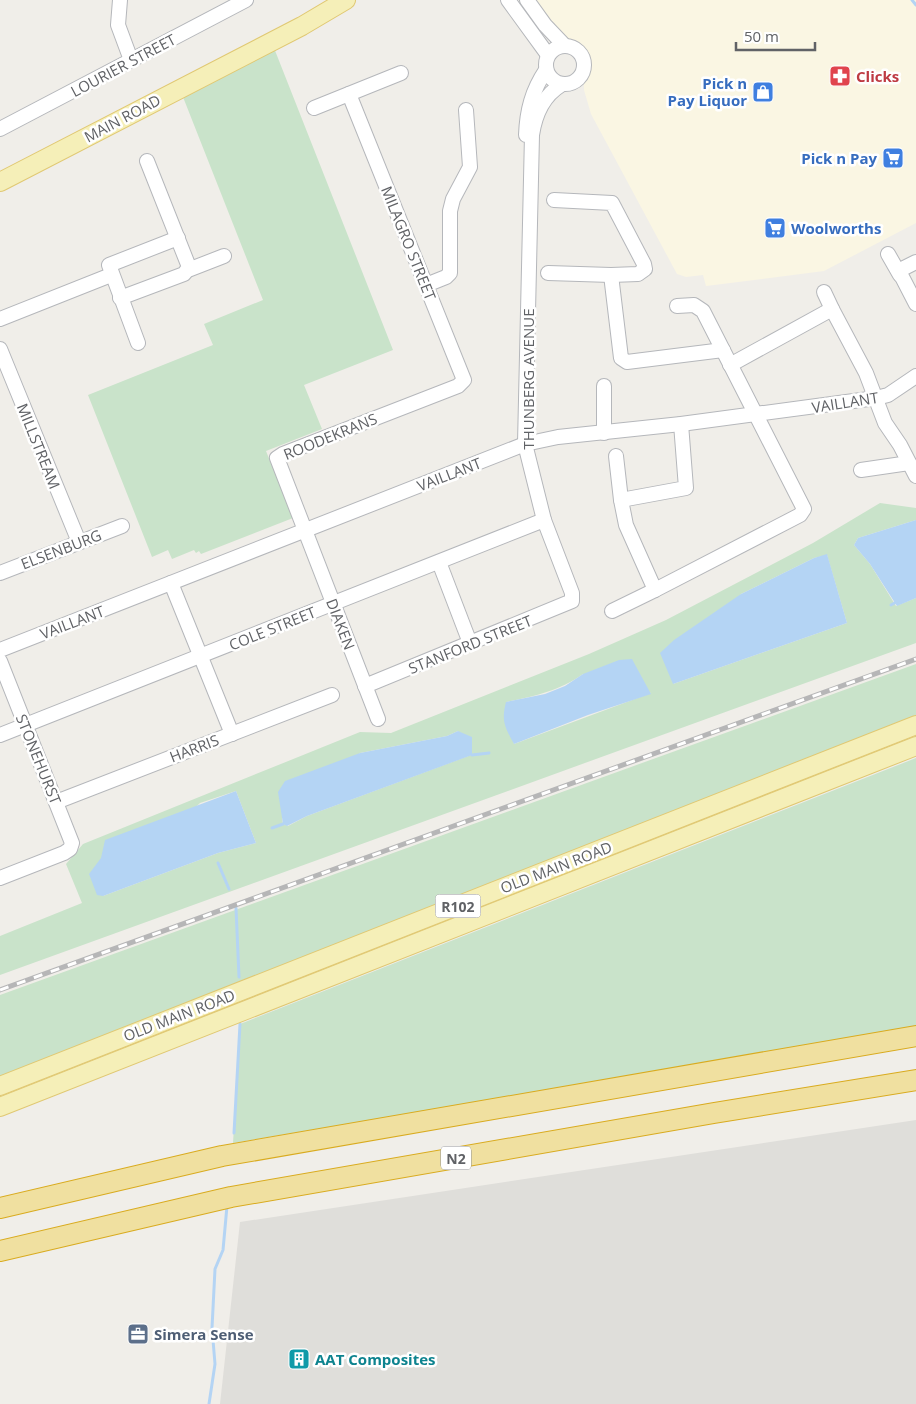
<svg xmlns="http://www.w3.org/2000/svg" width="916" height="1404" font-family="'Open Sans',sans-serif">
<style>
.commercial{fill:#faf6e3}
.industrial{fill:#dfdeda}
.green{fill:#c9e3ca;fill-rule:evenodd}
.water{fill:#b4d4f4}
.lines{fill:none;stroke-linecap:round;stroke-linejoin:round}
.stream{stroke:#b4d4f4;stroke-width:3}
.minor-casing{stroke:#b5b7bb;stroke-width:16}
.major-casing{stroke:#e0c872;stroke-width:20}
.highway-casing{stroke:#d9ab1f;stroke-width:22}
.minor{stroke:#fff;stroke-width:14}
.major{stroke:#f5efb8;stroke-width:18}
.highway{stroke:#f0e0a0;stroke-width:20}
.rail-casing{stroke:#b6b6b7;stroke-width:5}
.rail{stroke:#fff;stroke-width:3;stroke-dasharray:9;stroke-linecap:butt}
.labels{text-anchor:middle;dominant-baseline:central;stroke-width:5;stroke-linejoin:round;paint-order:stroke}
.shield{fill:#fff;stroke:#909194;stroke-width:1}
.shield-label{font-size:14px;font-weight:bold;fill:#606266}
.street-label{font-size:15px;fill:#606266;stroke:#fff}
.health-label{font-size:15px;font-weight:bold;fill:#be3a42;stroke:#fff;text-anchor:start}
.shop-label{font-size:15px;font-weight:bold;fill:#366cbe;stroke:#fff;text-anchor:end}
.service-label{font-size:15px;font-weight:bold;fill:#4e5e75;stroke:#fff;text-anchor:start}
.culture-label{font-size:15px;font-weight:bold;fill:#0d838f;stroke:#fff;text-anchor:start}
</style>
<rect width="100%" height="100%" fill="#f0eee9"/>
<path class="commercial" d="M 528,0 L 916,0 L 916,223 L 824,271 L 706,286 L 703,275 L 686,277 L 677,274 L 591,114 L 584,90 L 583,57 Z"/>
<path class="industrial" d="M 916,1120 L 916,1404 L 220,1404 L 240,1222 Z"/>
<g class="green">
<path d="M 274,48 L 393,350 L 304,385 L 322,429 L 266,451 L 293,518 L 201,554 L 199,551 L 196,553 L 194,550 L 172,559 L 168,550 L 152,557 L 88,395 L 213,345 L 204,324 L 263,300 L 183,97 Z"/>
<path d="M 880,503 L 916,508 L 916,520 L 858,538 L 854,545 L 870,564 L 896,606 L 916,598 L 916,643 L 0,975 L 0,936 L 82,903 L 66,864 L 83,844 L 360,732 L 391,733 L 589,654 L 666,620 L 813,543 ZM 827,555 L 847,623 L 673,684 L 741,594 L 814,558 ZM 583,674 L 651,693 L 514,744 L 506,702 C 535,696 559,691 583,674 ZM 458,731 L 471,755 L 307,816 L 288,826 L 283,824 L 282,818 L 360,753 L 447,736 ZM 236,791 L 256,843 L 218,853 L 103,896 L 200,803 Z"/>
<path d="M 916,664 L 916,715 L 0,1076 L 0,995 Z"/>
<path d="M 916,758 L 916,1028 L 233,1143 L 240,1024 Z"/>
</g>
<g class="water">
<path d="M 916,520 L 916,598 L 897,606 L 870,564 L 854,545 L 858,538 Z"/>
<path d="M 827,554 L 847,623 L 673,684 L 660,653 L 674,640 L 741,594 L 814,558 Z"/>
<path d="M 632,659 L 651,694 L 588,715 L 514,744 C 505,727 501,721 506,702 L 545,694 L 565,686 L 583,674 L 619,660 Z"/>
<path d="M 458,731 L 472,737 L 472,755 L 307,816 L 287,826 L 283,824 L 278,792 L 285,781 L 360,753 L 447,736 Z"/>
<path d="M 236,791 L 256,843 L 218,853 L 103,896 L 97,895 L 89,874 L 101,858 L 105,840 Z"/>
</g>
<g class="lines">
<g class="stream">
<path d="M 912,0 L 916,5"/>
<path d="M 891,605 L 898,601"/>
<path d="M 472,755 L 489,753"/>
<path d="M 272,828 L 283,824"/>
<path d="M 218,863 L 229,889"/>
<path d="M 236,908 L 239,977"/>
<path d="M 234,1133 L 240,1024"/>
<path d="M 209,1404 L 215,1364 L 212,1328 L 215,1269 L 223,1250 L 227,1206"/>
</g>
<g class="minor-casing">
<g id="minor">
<path d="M 120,0 L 118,25 L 131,60"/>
<path d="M 508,0 L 548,55"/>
<path d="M 527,0 L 545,25 L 565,46"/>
<circle cx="565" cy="65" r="19"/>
<path d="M 349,94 L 464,380 L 458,386 L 283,454 L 277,458 L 378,719"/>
<path d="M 314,108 L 401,73"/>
<path d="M 0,129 L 246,0"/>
<path d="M 526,135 C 527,110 532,91 546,70"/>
<path d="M 554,200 L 612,203 L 644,264 L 645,269 L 638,274 L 611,275 L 621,358 L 627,362 L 723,350"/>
<path d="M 888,254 L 900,275"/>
<path d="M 916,262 L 904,268 L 900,273 L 916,304"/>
<path d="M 188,270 L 224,256"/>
<path d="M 548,273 L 611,275"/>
<path d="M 426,285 L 446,277 L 450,273 L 450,211 L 453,199 L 470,167 L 466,110"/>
<path d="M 824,292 L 832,309"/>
<path d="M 120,298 L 184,274 L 189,267 L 147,161"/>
<path d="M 677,306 L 694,305 L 703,311 L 804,509 L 800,515 L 655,590 L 626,525 L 621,500 L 686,488 L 681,424"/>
<path d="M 0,319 L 111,275"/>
<path d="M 138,343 L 109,265 L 178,238"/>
<path d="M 0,349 L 79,542"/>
<path d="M 730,365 L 832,309 L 866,373 L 885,423 L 900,445 L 916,476"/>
<path d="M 604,386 L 604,433"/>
<path d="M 616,456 L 621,500"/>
<path d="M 861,470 L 909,463"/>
<path d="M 439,562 L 470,643"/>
<path d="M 0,573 L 122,526"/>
<path d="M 171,583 L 232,734"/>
<path d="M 612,611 L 655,590"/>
<path d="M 0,650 L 525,444 L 558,437 L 681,424 L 876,398 L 888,395 L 916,376"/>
<path d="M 0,661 L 72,843 L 70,849 L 64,853 L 0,878"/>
<path d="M 365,686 L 572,601 L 572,593 L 544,520 L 525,444 L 532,135 C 535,115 543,96 561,85"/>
<path d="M 0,735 L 544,520"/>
<path d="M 56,802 L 332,695"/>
</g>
</g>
<g class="major-casing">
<g id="major">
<path d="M 0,182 L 302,26 L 346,0"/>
<path d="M 0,1086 L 916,725"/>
<path d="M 0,1107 L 916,746"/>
</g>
</g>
<g class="highway-casing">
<g id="highway">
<path d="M 0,1208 L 222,1156 L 916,1036"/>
<path d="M 0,1251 L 231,1197 L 714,1113 L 916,1080"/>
</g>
</g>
<use href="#minor" class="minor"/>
<use href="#major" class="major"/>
<use href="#highway" class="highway"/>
<g class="rail-casing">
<path id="rail" d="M 0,990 L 916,659"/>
</g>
<use href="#rail" class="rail"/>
</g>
<defs>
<g id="pharmacy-square" transform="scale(1.125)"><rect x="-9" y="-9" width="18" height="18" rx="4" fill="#e0444e" stroke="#fff"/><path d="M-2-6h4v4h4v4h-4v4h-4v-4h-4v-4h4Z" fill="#fff"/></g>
<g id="shop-square" transform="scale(1.125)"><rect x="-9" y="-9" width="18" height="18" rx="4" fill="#3f7fe0" stroke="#fff"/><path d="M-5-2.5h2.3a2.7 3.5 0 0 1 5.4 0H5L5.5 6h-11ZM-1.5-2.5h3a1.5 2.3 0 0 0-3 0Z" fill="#fff"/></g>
<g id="supermarket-square" transform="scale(1.125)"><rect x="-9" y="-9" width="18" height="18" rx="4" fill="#3f7fe0" stroke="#fff"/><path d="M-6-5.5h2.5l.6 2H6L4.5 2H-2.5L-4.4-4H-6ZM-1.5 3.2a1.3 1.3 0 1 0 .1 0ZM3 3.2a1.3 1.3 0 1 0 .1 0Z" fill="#fff"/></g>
<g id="office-square" transform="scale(1.125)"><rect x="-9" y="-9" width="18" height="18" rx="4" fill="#5c6f8a" stroke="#fff"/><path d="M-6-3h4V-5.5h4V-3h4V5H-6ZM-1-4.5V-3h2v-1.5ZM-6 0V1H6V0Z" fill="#fff"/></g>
<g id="building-square" transform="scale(1.125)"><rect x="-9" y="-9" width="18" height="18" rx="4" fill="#0f9aa8" stroke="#fff"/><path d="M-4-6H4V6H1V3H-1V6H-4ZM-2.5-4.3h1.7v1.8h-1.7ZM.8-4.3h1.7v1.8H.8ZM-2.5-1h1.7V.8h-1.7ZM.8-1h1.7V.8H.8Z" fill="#fff"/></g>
</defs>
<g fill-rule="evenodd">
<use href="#pharmacy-square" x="840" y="76"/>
<use href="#shop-square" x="763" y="92"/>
<use href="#supermarket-square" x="893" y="158"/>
<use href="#supermarket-square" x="775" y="228"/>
<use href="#office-square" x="138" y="1334"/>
<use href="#building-square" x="299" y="1359"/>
</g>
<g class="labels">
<g class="shield">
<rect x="435.5" y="894.5" width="45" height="23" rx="4"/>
<rect x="441" y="1146.5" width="30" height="23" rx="4"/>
</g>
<g class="shield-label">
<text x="458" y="906">R102</text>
<text x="456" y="1158">N2</text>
</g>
<g class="street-label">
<text transform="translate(123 65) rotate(-28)">LOURIER STREET</text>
<text transform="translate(122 118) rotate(-28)">MAIN ROAD</text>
<text transform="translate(409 243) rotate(68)">MILAGRO STREET</text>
<text transform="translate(528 379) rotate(-90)">THUNBERG AVENUE</text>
<text transform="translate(845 402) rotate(-9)">VAILLANT</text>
<text transform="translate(330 436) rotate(-22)">ROODEKRANS</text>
<text transform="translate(39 446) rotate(68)">MILLSTREAM</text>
<text transform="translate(449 474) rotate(-21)">VAILLANT</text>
<text transform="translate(61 549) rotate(-21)">ELSENBURG</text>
<text transform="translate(72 622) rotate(-21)">VAILLANT</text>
<text transform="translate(341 624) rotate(69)">DIAKEN</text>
<text transform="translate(272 628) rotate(-22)">COLE STREET</text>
<text transform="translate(470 644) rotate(-22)">STANFORD STREET</text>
<text transform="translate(194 748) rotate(-21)">HARRIS</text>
<text transform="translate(39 759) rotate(68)">STONEHURST</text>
<text transform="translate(556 867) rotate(-21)">OLD MAIN ROAD</text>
<text transform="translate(179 1015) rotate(-21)">OLD MAIN ROAD</text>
</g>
<g class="health-label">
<text x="856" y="76">Clicks</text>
</g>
<g class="shop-label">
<text x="747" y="83">Pick n<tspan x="747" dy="17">Pay Liquor</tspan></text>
<text x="877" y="158">Pick n Pay</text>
<text x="791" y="228" text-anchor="start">Woolworths</text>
</g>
<g class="service-label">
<text x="154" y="1334">Simera Sense</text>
</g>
<g class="culture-label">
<text x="315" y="1359">AAT Composites</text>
</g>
</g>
<path d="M736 42v8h79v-8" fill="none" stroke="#606266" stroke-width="2.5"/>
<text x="744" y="42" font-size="15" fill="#606266" stroke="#ffffff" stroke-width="4" paint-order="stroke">50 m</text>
</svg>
